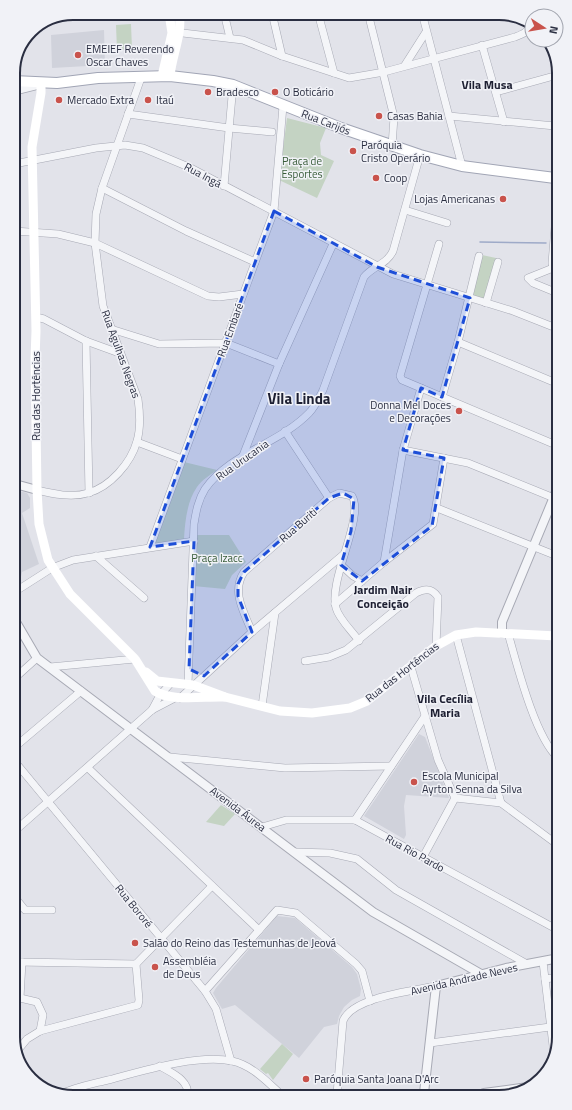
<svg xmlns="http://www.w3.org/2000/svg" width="572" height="1110" font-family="'Titillium Web',sans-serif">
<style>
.built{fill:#d0d2db}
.green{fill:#c4d3c3}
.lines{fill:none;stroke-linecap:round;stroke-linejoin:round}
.stream{stroke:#9eaac8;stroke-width:1.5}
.minor-casing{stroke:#a7a9b4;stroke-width:8}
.tertiary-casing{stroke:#a7a9b4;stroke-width:10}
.primary-casing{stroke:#a1a5b5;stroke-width:12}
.minor{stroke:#f4f5f8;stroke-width:7}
.tertiary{stroke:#f4f5f8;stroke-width:8}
.secondary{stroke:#fff;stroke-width:9}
.primary{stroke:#fff;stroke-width:10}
.marked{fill:#1d4ed8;fill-opacity:0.2;stroke:#1d4ed8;stroke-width:3;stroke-dasharray:8 5;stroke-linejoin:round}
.poi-dot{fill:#c9534c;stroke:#f1f2f7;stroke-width:1.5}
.labels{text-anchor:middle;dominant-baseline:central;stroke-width:3;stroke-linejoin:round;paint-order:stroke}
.poi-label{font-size:11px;fill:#2a2e41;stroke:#f1f2f7;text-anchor:start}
.street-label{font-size:11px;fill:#2a2e41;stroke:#f1f2f7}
.park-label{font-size:11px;fill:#385c39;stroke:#f1f2f7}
.neighbourhood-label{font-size:12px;font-weight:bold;fill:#1d1f32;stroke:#f1f2f7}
.district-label{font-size:15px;font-weight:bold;fill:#1d1f32;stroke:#f1f2f7}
.rim{fill:none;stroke:#2a2e41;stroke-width:2}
</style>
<rect width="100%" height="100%" fill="#e2e3ea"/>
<g class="built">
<path d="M 104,30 L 105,65 L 52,68 L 51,35 Z"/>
<path d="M 15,490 L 27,493 L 30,498 L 30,508 L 22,513 L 39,564 L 22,572 L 21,577 L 15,582 Z"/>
<path d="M 419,734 L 425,737 L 449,798 L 406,795 L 404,806 L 406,835 L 404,839 L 364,816 Z"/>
<path d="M 277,916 L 295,918 L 352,967 L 357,974 L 361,989 L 360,996 L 352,1000 L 344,1007 L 339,1016 L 337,1024 L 324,1027 L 299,1058 L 235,1005 L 222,1009 L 213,993 L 216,988 Z"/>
</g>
<g class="green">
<path d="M 131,24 L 132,49 L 117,50 L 116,25 Z"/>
<path d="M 287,118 L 326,128 L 320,143 L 321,155 L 334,161 L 317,198 L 279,180 Z"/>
<path d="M 482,255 L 496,258 L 485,299 L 472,295 Z"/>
<path d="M 184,462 L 217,470 C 210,475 202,480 197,487 C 187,501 185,522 184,539 L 154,544 Z"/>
<path d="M 196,535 L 229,535 L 246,562 L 232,575 L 225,589 L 193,586 Z"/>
<path d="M 221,805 L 235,814 L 224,826 L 206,822 Z"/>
<path d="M 282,1044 L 293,1054 L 273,1080 L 268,1073 L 266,1074 L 260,1069 Z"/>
</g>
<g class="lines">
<path class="stream" d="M 480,242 L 546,243"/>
<g class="minor-casing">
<g id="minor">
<path d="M 224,13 L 230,38"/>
<path d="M 272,13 L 282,56"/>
<path d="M 318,13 L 334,73"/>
<path d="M 368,13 L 394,117 L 392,146"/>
<path d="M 422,13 L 462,166"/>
<path d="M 174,32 L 243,40 L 282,56 L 349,78 L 384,72 L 515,37 C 523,34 529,32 530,23"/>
<path d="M 482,45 L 504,122"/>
<path d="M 405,65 L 426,32"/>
<path d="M 496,92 L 554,76"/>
<path d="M 128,114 L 229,128 L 272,132"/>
<path d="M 449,116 L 555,126"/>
<path d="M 14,164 L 96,148 L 125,145 L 143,148 L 191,168 L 393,274 L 513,311 L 556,328"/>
<path d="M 224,186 L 233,85"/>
<path d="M 102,188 L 186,231 L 255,262"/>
<path d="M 405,210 L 447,223"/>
<path d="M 555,227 L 552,263 L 553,268 L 555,271"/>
<path d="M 14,231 L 58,234 L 95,243 L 208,296 L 219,297 L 243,294"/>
<path d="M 439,244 L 400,376 L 402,380 L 556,445"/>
<path d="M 553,268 L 528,278 L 533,283 L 555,292"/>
<path d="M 486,303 L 498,262"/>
<path d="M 36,317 L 44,319 L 86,341 L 119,353"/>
<path d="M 111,329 L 159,344 L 226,343 L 279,364"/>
<path d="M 86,341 L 89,493"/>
<path d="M 458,342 L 556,383"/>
<path d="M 442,397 L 458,342 L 479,256"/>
<path d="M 285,431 L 329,498"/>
<path d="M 137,442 L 182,459"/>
<path d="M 403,450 L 468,463 L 554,498"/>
<path d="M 242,458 L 279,364 L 333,244"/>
<path d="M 37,490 C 53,494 72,498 88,493 C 110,487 131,463 137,441 C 141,427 140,413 138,399 L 103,306 L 95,243 L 96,214 L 102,188 L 141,78"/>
<path d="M 437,508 L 557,556"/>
<path d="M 150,547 L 274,211 L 283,106"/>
<path d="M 96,556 L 144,598"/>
<path d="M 384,562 L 403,450 L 421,388"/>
<path d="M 341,565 L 353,576 L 362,581"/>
<path d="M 16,591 L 52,568 L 73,560 L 194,541"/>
<path d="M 335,604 L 384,562 L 433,524 L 444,458"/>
<path d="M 252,632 C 244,612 231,592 244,572 L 329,498 L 339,493 L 352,496 C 365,517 328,580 336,608 C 339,619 352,631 359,641"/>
<path d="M 508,633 C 517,665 535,737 558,758"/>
<path d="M 456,635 L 501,803 L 558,845"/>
<path d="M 305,661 L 329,657 L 346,650 L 416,593 C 425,588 432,588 438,597 L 436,646"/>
<path d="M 50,667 L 135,659"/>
<path d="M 411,667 L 438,760 L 455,798 L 423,857"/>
<path d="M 16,677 L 37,658"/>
<path d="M 188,684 L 194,524 C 196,512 198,500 205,489 C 230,453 279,444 309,413 C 315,407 319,398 323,390 L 364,277 C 373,266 387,264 393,251 L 420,155"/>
<path d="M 180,698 L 252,632 L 344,554"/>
<path d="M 262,706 L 275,613"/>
<path d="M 152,710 L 160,695 L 171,683"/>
<path d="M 16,746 L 81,691"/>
<path d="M 170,757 L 285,768 L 391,766"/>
<path d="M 16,763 L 205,991 L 216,1009 L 231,1061"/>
<path d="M 88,768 L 259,930"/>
<path d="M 455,798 L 501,803"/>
<path d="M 355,820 L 425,716"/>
<path d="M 262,827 L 286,820 L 355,820 L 558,930"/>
<path d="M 17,829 L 152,710 L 175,698"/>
<path d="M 294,852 L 330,853 L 357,859 L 396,890 L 527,964"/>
<path d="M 17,900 L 25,910 L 52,910"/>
<path d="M 17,962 L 136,964"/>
<path d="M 543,962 L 554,1054"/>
<path d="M 545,979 L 559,977"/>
<path d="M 205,991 L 277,910 L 296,913 L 356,964 L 362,971 L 370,1001"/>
<path d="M 20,998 L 22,962"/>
<path d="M 17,1000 L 20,998 L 37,1002 L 43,1015 L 40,1031"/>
<path d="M 430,1043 L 550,1027"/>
<path d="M 18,1050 L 27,1039 L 40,1031 L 138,1005 L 139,1000 L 136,964 L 212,886"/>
<path d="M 160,1066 C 171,1073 189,1079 188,1096"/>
<path d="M 337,1093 L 348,1094"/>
<path d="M 61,1094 C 75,1087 92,1084 108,1080 C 142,1071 197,1054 232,1061 C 252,1065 267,1082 282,1095"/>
<path d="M 337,1094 L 343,1021 C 352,997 413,991 436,986"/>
</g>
</g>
<g class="tertiary-casing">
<g id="tertiary">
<path d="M 13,91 L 41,84"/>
<path d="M 15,484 L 37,490"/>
<path d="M 16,622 L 37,658 L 373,912 L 481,974"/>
<path d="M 502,633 L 502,622 L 556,492"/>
<path d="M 424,1093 L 436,986 L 506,968 L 559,958"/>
<path d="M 484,1093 L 528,1087"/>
</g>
</g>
<g class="primary-casing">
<path id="primary" d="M 13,81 L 57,83 L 98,78 L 170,76 L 213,81 L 233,85 L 341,128 L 420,155 L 462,166 L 555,178"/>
</g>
<use href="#minor" class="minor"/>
<use href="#tertiary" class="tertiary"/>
<g class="secondary">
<path d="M 162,76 L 172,33 L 169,13"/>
<path d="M 170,76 C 172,55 183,33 179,13"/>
<path d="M 41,85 L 41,93 L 32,147 L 36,331 L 35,359 L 37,490 L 39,524 L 48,560 L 70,594 L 135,659 L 155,691 C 170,702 206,696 225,697"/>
<path d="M 146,672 L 157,681 L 193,685 L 225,697 L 280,711 L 312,713 L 350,708 L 367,701 L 436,646 L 456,635 L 476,632 L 557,636"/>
</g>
<use href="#primary" class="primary"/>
</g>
<path class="marked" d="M 274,211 L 377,267 L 470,298 L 442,397 L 421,388 L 403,450 L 444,458 L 432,526 L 362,581 L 341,565 L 351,531 L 354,499 L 343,493 L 329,498 L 244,572 L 238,584 L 238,596 L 252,632 L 204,676 L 189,669 L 194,541 L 150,547 Z"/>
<g class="poi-dot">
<circle cx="78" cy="55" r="4"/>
<circle cx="208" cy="92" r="4"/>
<circle cx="275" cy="92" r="4"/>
<circle cx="59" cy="100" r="4"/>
<circle cx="148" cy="100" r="4"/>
<circle cx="379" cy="116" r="4"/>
<circle cx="353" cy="151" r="4"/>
<circle cx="376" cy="178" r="4"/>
<circle cx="503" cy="199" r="4"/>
<circle cx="459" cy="411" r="4"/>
<circle cx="414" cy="782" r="4"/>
<circle cx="135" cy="943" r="4"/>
<circle cx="155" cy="967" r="4"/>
<circle cx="306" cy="1079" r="4"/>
</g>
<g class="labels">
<g class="poi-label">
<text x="86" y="49">EMEIEF Reverendo<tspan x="86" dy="13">Oscar Chaves</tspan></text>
<text x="216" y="92">Bradesco</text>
<text x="283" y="92">O Boticário</text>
<text x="67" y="100">Mercado Extra</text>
<text x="156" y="100">Itaú</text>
<text x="387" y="116">Casas Bahia</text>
<text x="361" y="145">Paróquia<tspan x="361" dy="13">Cristo Operário</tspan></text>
<text x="384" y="178">Coop</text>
<text x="495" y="199" text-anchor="end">Lojas Americanas</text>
<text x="451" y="405" text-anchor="end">Donna Mel Doces<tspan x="451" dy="13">e Decorações</tspan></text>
<text x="422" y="776">Escola Municipal<tspan x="422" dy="13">Ayrton Senna da Silva</tspan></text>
<text x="143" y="943">Salão do Reino das Testemunhas de Jeová</text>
<text x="163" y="961">Assembléia<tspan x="163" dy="13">de Deus</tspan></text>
<text x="314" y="1079">Paróquia Santa Joana D'Arc</text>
</g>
<g class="street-label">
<text transform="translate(326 122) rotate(21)">Rua Carijós</text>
<text transform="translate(203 175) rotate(28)">Rua Ingá</text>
<text transform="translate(230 330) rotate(-70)">Rua Embaré</text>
<text transform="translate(121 354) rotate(70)">Rua Agulhas Negras</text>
<text transform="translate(36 396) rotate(-90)">Rua das Hortências</text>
<text transform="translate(242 460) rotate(-35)">Rua Urucania</text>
<text transform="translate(298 525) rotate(-41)">Rua Buriti</text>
<text transform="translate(402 672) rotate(-38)">Rua das Hortências</text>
<text transform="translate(238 809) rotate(37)">Avenida Áurea</text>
<text transform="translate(415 853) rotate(29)">Rua Rio Pardo</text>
<text transform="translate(134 906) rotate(51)">Rua Bororé</text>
<text transform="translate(464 979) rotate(-13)">Avenida Andrade Neves</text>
</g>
<g class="park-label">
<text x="302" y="161">Praça de<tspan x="302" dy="13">Esportes</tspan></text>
<text x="217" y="558">Praça Izacc</text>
</g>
<g class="neighbourhood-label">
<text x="487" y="84">Vila Musa</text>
<text x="383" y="589">Jardim Nair<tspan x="383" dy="14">Conceição</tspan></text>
<text x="445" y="698">Vila Cecília<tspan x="445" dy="14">Maria</tspan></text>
</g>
<g class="district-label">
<text x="299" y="398">Vila Linda</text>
</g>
</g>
<path d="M0 0H572V1110H0ZM73 20H499A53 53 0 0 1 552 73V1037A53 53 0 0 1 499 1090H73A53 53 0 0 1 20 1037V73A53 53 0 0 1 73 20Z" fill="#f1f2f7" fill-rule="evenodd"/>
<path class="rim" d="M73 20H499A53 53 0 0 1 552 73V1037A53 53 0 0 1 499 1090H73A53 53 0 0 1 20 1037V73A53 53 0 0 1 73 20Z"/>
<g transform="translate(544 28) rotate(102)"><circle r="19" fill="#f1f2f7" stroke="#a1a4ae"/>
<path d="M0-3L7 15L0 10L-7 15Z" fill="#c9534c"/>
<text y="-6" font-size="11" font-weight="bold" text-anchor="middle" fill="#2a2e41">N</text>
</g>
</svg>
